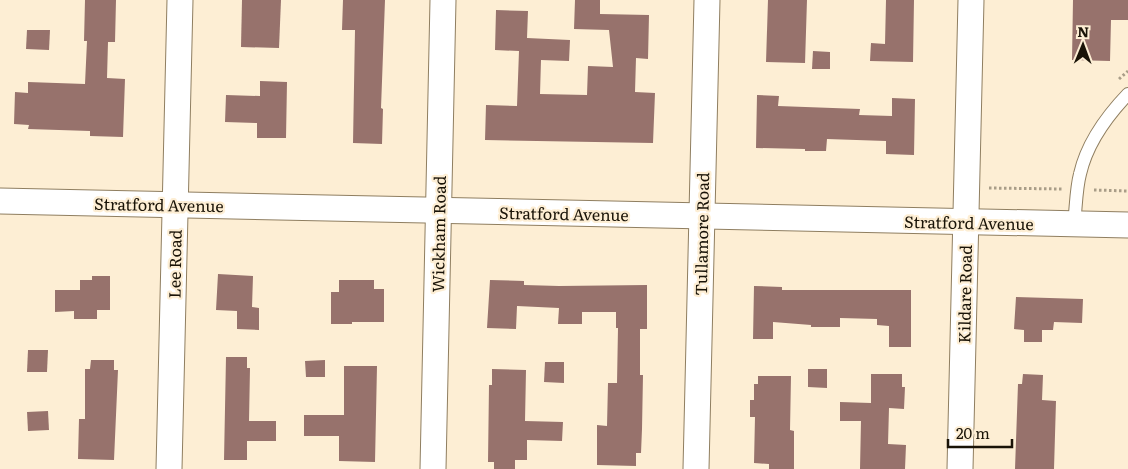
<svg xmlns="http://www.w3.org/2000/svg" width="1128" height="469" font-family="Literata,serif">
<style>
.building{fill:#97726c}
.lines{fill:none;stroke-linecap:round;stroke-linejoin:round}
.lane-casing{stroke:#8f7e60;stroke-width:14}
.street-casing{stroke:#8f7e60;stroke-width:27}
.path{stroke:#a99d88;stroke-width:3;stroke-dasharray:2.5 2.5;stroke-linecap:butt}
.lane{stroke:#fff;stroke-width:12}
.street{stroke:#fff;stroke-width:25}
.labels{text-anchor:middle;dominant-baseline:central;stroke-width:4.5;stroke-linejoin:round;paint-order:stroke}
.street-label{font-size:16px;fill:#191307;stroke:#fdeed4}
</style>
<rect width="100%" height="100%" fill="#fdeed4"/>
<g class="building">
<path d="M 85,0 L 116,0 L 115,42 L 108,42 L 107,78 L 125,79 L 123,137 L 90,136 L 90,131 L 28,129 L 29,125 L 14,124 L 15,92 L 28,93 L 28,82 L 85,84 L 87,41 L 84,41 Z"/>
<path d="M 242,0 L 281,0 L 279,48 L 241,47 Z"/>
<path d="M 343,0 L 385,0 L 381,108 L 383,109 L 382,144 L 353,143 L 355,30 L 342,30 Z"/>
<path d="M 575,0 L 600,0 L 600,14 L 649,15 L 648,59 L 636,58 L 635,92 L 655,93 L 653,143 L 485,140 L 486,105 L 517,106 L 519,51 L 495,50 L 496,10 L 528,11 L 527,38 L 570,40 L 569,61 L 541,60 L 540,94 L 587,95 L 588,66 L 613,67 L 609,30 L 574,29 Z"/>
<path d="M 768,0 L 807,0 L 805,63 L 766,62 Z"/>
<path d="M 886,0 L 914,0 L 913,62 L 870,61 L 871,43 L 885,44 Z"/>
<path d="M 1073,0 L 1128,0 L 1128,20 L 1111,20 L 1110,61 L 1072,60 Z"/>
<path d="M 27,30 L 50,30 L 49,50 L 26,49 Z"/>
<path d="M 813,51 L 830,52 L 830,69 L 812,69 Z"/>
<path d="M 260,81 L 287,82 L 286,138 L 257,138 L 257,123 L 225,122 L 226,95 L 260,96 Z"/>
<path d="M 757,95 L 779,96 L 778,106 L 860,109 L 859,115 L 892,116 L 892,98 L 915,99 L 914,155 L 886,154 L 886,141 L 827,139 L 826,151 L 805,151 L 805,149 L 756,148 Z"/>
<path d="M 218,274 L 253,276 L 252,307 L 259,308 L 259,330 L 237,329 L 237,311 L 216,310 Z"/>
<path d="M 92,276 L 110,276 L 110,310 L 97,310 L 97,319 L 74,319 L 74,311 L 55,312 L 55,290 L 80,290 L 80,280 L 92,280 Z"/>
<path d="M 339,280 L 374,280 L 374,289 L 384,289 L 384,322 L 352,322 L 352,324 L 331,324 L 331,292 L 339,292 Z"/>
<path d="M 490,280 L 524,281 L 524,285 L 559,286 L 647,285 L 647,329 L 640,329 L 640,375 L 643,375 L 642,429 L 641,453 L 636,453 L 636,466 L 597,465 L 597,425 L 607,426 L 608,383 L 617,383 L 618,328 L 616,328 L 616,312 L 582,312 L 582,324 L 558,324 L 559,308 L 517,306 L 516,329 L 487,328 Z"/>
<path d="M 754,286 L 782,287 L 782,290 L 911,290 L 911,347 L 889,347 L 889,326 L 877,325 L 877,319 L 840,318 L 840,327 L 811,327 L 811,325 L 773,322 L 773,339 L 753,339 Z"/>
<path d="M 1016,297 L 1083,299 L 1082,323 L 1054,322 L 1053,330 L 1042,330 L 1042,342 L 1024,342 L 1024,330 L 1014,329 Z"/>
<path d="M 28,350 L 48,350 L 47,372 L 27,372 Z"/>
<path d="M 226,357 L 247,357 L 247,368 L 250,368 L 249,421 L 276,421 L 276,441 L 247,441 L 247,460 L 224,460 Z"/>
<path d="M 91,360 L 114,360 L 114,370 L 118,370 L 114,460 L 78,459 L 79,419 L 85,419 L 85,369 L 90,369 Z"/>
<path d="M 325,360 L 325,377 L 306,377 L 305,361 Z"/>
<path d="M 545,362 L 564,362 L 564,383 L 544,382 Z"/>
<path d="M 344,366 L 377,366 L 375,462 L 339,461 L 339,436 L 304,436 L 304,415 L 344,415 Z"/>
<path d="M 492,369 L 526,370 L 525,421 L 563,422 L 562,441 L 527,440 L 527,460 L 515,460 L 515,469 L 494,469 L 494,462 L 488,462 L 489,385 L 492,385 Z"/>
<path d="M 808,369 L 827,369 L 827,388 L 808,387 Z"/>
<path d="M 871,374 L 902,374 L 902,387 L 905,387 L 904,409 L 889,408 L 888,444 L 906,445 L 905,469 L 860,469 L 861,421 L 840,421 L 840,402 L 871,403 Z"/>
<path d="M 1023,374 L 1043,375 L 1042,400 L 1056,401 L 1054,469 L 1015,469 L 1018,384 L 1022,384 Z"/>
<path d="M 758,376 L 791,376 L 790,430 L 794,431 L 794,469 L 769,469 L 769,464 L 754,463 L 755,417 L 750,417 L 750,400 L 754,400 L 754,384 L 758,384 Z"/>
<path d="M 48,411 L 49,430 L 28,431 L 27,412 Z"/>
</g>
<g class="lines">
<g class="lane-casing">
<path id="lane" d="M 1074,224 C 1076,208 1076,189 1080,174 C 1087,143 1106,117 1128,94"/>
</g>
<g class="street-casing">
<g id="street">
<path d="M 0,201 L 1128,225"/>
<path d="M 169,469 L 180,0"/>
<path d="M 433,469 L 443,0"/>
<path d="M 696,469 L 707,0"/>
<path d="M 960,469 L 971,0"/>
</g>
</g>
<g class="path">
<path d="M 1119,79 L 1128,71"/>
<path d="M 989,188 L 1062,189"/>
<path d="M 1094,190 L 1128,191"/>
</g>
<use href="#lane" class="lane"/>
<use href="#street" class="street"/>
</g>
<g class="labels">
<g class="street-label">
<text transform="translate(159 204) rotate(1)">Stratford Avenue</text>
<text transform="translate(564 213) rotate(1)">Stratford Avenue</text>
<text transform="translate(969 222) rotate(1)">Stratford Avenue</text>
<text transform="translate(438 234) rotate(-89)">Wickham Road</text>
<text transform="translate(701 234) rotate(-89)">Tullamore Road</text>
<text transform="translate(174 264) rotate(-89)">Lee Road</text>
<text transform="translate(964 294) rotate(-89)">Kildare Road</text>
</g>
</g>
<g transform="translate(1083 45) rotate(1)" stroke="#fdeed4" stroke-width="4" paint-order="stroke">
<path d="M0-4L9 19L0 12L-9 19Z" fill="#191307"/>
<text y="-8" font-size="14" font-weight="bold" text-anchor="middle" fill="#191307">N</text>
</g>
<path d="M948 439v8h64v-8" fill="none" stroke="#191307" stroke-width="2.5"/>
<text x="956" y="439" font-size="15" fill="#191307" stroke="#fdeed4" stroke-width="4" paint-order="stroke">20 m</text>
</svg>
